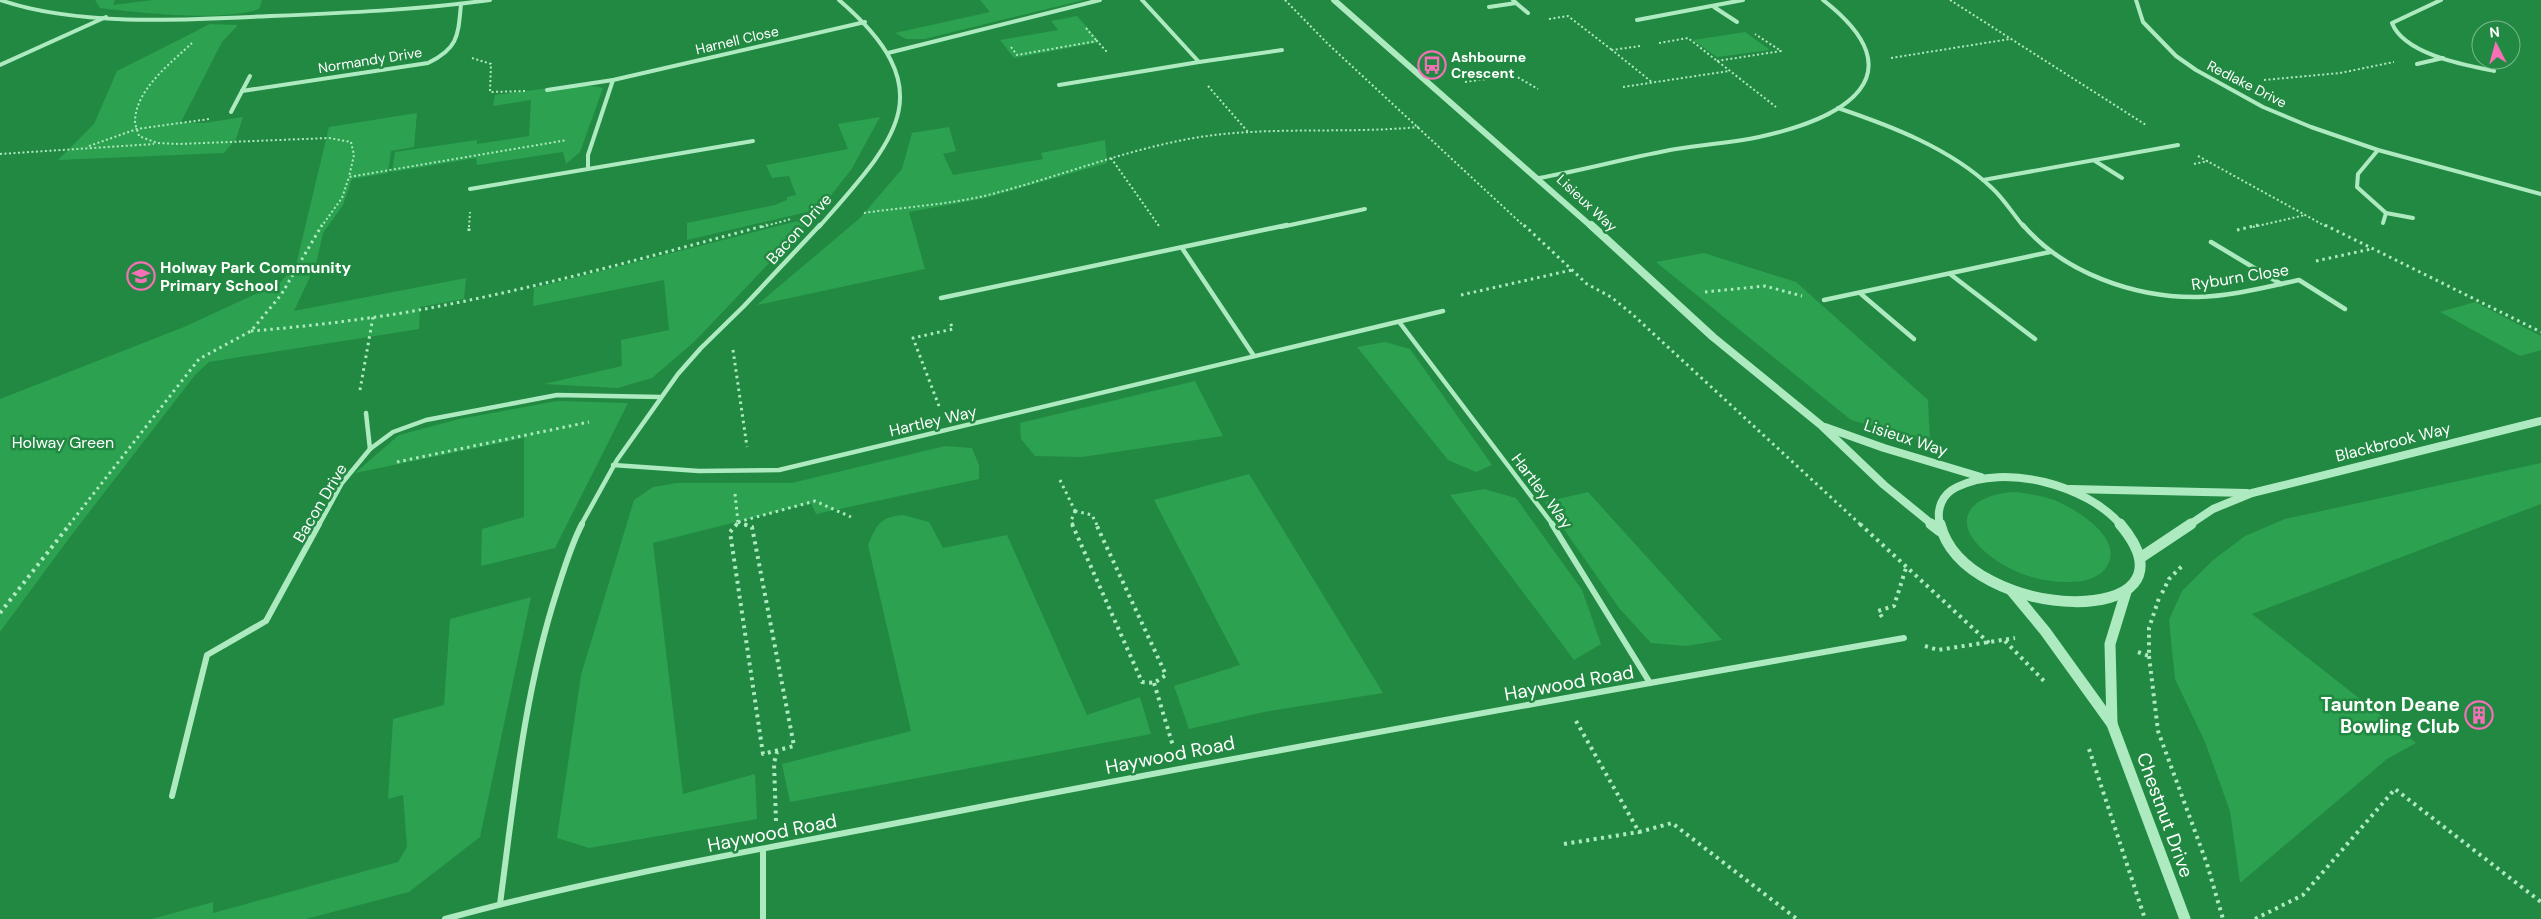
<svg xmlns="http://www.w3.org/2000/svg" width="2541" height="919" font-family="'DM Sans',sans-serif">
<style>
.green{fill:#2ca14f}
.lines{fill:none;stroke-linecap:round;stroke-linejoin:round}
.path-far2{stroke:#aeeac0;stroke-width:2;stroke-dasharray:2 2.5;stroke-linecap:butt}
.path-far1{stroke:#aeeac0;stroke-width:3;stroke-dasharray:2.5 4;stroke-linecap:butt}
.path{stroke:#aeeac0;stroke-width:4;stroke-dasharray:3 4.5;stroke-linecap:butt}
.minor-far2{stroke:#aeeac0;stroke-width:4}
.minor-far1{stroke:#aeeac0;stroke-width:4.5}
.minor{stroke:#aeeac0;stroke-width:6}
.tertiary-far2{stroke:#aeeac0;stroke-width:6}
.tertiary-far1{stroke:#aeeac0;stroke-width:8}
.tertiary{stroke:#aeeac0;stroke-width:11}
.labels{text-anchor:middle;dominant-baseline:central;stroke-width:5;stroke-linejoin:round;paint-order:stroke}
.far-street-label{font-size:14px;fill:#fff;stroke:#228942}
.far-poi-label{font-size:14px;font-weight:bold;fill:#fff;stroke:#228942;text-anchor:start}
.street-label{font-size:16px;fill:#fff;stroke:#228942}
.poi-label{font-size:16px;font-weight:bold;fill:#fff;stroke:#228942;text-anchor:start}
.park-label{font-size:16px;fill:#fff;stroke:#228942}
.near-street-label{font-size:19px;fill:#fff;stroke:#228942}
.near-poi-label{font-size:19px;font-weight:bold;fill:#fff;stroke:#228942;text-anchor:end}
</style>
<rect width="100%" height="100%" fill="#228942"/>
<g class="green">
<path d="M 95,0 L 115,0 L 113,5 L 153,0 L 262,0 L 259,9 C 221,22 141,13 100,8 Z"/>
<path d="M 980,0 L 1084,0 L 924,39 L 906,39 L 895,33 L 990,12 Z"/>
<path d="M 1077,16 L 1100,42 L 1014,58 L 1000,40 L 1058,30 L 1051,21 Z"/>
<path d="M 210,24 L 238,25 L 222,42 L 181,122 L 204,123 L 243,117 L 236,139 L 224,153 L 58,160 L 94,124 L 117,71 Z"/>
<path d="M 1745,32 L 1770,50 L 1717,57 L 1693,40 Z"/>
<path d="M 581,84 L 603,88 L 580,152 L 566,164 L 563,152 L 477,165 L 476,158 L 392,172 L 395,152 L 477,140 L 477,144 L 529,136 L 531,100 L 493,106 L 495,95 Z"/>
<path d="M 417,113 L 414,147 L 391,151 L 388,173 L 352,179 L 343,205 L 323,233 L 316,264 L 294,311 L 466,278 L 464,299 L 420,307 L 419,329 L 209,362 L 195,375 L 70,537 L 0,632 L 0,399 L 184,327 L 273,286 L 276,287 L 296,265 L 329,127 Z"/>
<path d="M 880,117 L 851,170 L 820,209 L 687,240 L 687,223 L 775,205 L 787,200 L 787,197 L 796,195 L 789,176 L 772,178 L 766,165 L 848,149 L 838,124 Z"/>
<path d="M 949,127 L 956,151 L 943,154 L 953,175 L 1043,159 L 1041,153 L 1105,140 L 1107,163 L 986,198 L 909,212 L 925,269 L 757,305 L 860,218 L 902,169 L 912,133 Z"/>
<path d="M 813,217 L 694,342 L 652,378 L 618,388 L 544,384 L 622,366 L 621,340 L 669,330 L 664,280 L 533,306 L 534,288 Z"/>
<path d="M 1704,253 L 1796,282 L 1928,400 L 1930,442 L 1851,420 L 1656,262 Z"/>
<path d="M 2475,302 L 2541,336 L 2541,350 L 2520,356 L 2440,312 Z"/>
<path d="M 1385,342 L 1410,349 L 1492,465 L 1476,472 L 1448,460 L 1357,347 Z"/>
<path d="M 1195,381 L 1223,436 L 1082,457 L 1035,456 L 1021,439 L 1020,423 Z"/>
<path d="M 557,401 L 628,403 L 555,548 L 481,566 L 482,529 L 524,517 L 524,438 L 355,473 L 399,435 L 459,419 Z"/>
<path d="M 945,446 L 972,448 L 979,465 L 979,479 L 816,514 L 811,503 L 653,543 L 683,794 L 755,774 L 757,819 L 589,848 L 557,838 L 581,675 L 634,500 L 653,487 L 677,483 L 792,483 Z"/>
<path d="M 2541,463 L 2541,504 L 2252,614 L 2416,743 L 2387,759 L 2240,883 L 2230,811 L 2205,742 L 2175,679 L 2169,620 L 2182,591 L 2212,561 L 2245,536 L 2285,519 Z"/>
<path d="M 1249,474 L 1383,693 L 1264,712 L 1189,729 L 1174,686 L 1240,665 L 1154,500 Z"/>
<path d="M 1484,489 L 1516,498 L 1582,590 L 1601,644 L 1574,660 L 1450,495 Z"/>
<path d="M 1588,492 L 1722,640 L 1686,646 L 1651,643 L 1619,608 L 1545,502 Z"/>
<path d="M 2017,492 C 2030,494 2042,496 2054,500 C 2076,509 2128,540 2105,569 C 2097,579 2082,582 2070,582 C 2042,583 2011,573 1989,555 C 1946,521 1971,493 2017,492 Z"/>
<path d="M 903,515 L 929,522 L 943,548 L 1007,535 L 1087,715 L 1140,697 L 1151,734 L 790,802 L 782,764 L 911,731 L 868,545 C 877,524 880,517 903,515 Z"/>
<path d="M 531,597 L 480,837 L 409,892 L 306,919 L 152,919 L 213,902 L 213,913 L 398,862 L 407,847 L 403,795 L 388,799 L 393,719 L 444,705 L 450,619 Z"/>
</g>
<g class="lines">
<g class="path-far2">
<path d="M 1285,0 L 1327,43 L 1525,227"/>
<path d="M 1950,0 L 2146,125"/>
<path d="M 1549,19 L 1568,16 L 1612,50"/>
<path d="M 1086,28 L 1096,40"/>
<path d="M 192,43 C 171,63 136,89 135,121 C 135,126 138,131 139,136 L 157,143 L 179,144 L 329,138 L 351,142 L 354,155 L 349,177"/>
<path d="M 1659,43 L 1688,38 L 1776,107"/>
<path d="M 1640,46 L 1612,50 L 1653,83"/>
<path d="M 1011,47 L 1017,55 L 1097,41 L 1107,52"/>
<path d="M 472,58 L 491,64 L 490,92 L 525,91"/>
<path d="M 1891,58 L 2010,39"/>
<path d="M 1717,61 L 1781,51 L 1755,34"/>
<path d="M 2264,80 L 2340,73 L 2394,62"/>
<path d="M 1465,82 L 1514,75 L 1538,89"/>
<path d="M 1208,86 L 1248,132"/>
<path d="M 1623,87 L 1729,71"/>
<path d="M 89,146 L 137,129 L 209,119"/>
<path d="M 0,154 L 154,144"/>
<path d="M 2198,156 L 2327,227"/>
<path d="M 1111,158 L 1159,226"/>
<path d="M 2194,164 L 2208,161"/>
<path d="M 864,213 C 903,207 945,205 984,196 C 1057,178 1125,149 1200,137 C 1272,126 1346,134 1419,127"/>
<path d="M 321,227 L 342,198 L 349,177 L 567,140"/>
<path d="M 469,227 L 470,212"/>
<path d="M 762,227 L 791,219"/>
<path d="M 2253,227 L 2305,215"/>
</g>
<g class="path-far1">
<path d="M 1524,225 L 1587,284 L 1611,297 L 1631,313 L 1861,525"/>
<path d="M 2325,225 L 2541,332"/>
<path d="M 2237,230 L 2258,225"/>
<path d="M 469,231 L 469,225"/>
<path d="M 2316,261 L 2371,249"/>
<path d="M 1705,292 L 1765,286 L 1802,296"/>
<path d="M 1461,295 L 1572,270"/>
<path d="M 251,331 C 301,327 352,321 402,313 C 525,292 646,257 767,225"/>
<path d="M 733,350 L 747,447"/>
<path d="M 360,390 L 373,317"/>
<path d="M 939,406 L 913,338 L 953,329 L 949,320"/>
<path d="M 397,462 L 589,422"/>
<path d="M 1060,480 L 1075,511"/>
<path d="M 735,494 L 738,522"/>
<path d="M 1075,511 L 1092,515 L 1097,525"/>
<path d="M 738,522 L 747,525"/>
<path d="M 738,522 L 815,501 L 851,517"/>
<path d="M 69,525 L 199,359 L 251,331 L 281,295 L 322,225"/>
<path d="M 736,525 L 738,522"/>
<path d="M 1073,525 L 1071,521 L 1075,511"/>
</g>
<g class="path">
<path d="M 737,524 L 730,532 L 763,754 L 794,746 L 752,527 L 743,524"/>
<path d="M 1072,524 L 1142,682 L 1154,683 L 1166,675 L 1096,524"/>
<path d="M 1860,524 L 1989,643"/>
<path d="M 2162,593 L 2169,579 L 2182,566"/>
<path d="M 0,613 L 70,524"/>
<path d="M 1882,617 L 1878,611 L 1894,606 L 1906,568"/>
<path d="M 2005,641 L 2044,681"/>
<path d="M 1925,646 L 1938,650 L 2015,638"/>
<path d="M 2138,652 L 2149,656 L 2149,628 L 2159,598"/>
<path d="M 2149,656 L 2158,731 L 2207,864 L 2223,919"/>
<path d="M 1154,683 L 1173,746"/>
<path d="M 1576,721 L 1639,832 L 1672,823 L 1797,919"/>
<path d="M 2089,749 L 2145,919"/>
<path d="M 776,821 L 774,763 L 777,752"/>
<path d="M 1564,844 L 1639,832"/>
<path d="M 2255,919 L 2303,895 L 2395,789 L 2541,902"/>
</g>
<g class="minor-far2">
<path d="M 0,0 C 78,27 188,20 271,16 C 344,13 417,10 490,0"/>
<path d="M 2136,0 L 2143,22 L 2176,56 L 2196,70 L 2263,107 L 2311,127 L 2378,150 L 2541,194"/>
<path d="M 2441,0 L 2392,23 C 2404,54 2464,65 2494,71"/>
<path d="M 1516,3 L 1528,13"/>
<path d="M 1489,7 L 1516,3 L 1513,0"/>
<path d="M 1714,7 L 1737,22"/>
<path d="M 1637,20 L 1743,0"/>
<path d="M 888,53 L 1100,0"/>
<path d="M 1199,62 L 1282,50"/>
<path d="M 2417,64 L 2443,58"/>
<path d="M 0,65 L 106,17"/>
<path d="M 1059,85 L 1199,62 L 1142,0"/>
<path d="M 547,90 L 613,80"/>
<path d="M 242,91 L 428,63 C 459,48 458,35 461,4"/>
<path d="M 1838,108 C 1891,126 1950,148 1992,188 C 2004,199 2013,214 2024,227"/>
<path d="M 231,112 L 250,76"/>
<path d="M 2378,150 L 2358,174 L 2357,187 L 2386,213 L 2383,223"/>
<path d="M 2095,161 L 2122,178"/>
<path d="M 588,169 L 753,141"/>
<path d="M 1539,178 C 1585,170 1630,157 1676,149 C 1704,144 1731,143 1759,137 C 1843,119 1921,76 1823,0"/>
<path d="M 1983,180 L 2178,145"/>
<path d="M 470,189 L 588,169 L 588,155 L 613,80 L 865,22"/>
<path d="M 2386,213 L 2413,218"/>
<path d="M 819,227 C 895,140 946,92 839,0"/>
<path d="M 1281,227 L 1365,209"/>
</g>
<g class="minor-far1">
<path d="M 2023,225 C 2064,273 2135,298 2198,297 C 2232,296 2266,287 2299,280 L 2345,309"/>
<path d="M 2211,242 L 2281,284"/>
<path d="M 1182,248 L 1254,356"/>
<path d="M 1950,274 L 2035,339"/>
<path d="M 1861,294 L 1914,339"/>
<path d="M 941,298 L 1287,225"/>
<path d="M 1824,300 L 2050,252"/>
<path d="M 1400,323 L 1553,525"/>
<path d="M 366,413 L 370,449"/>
<path d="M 613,465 L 699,471 L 779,470 L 1443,311"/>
<path d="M 319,525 L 342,483 L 370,449 L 393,432 L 426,420 L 557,395 L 660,397"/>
<path d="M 581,525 L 617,460 L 678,374 L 701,348 L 744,306 L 820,225"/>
</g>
<g class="minor">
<path d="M 1552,524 L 1650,683"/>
<path d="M 172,796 L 207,655 L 266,621 L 319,524"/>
<path d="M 763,849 L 763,919"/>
<path d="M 500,904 C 514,799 524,693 557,591 C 564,569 571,545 582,524"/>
<path d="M 445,919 C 610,874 781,846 949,813 C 1267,751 1585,694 1904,638"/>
</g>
<path class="tertiary-far2" d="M 1334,0 L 1592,227"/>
<g class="tertiary-far1">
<path d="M 1591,225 L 1713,337 L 1822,426 L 1884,485 L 1933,525"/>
<path d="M 1825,427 L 1884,448 L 1981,477"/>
<path d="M 2070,489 L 2247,493"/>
<path d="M 1940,525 C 1936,509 1942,494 1957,487 C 2005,463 2087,485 2121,525"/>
<path d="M 2189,525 L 2213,509 L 2252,493 L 2541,421"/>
</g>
<g class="tertiary">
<path d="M 1931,524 L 1940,531"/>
<path d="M 1940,524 C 1965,624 2211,631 2120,524"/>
<path d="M 2140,558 L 2191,524"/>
<path d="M 2011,590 L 2045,631 L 2112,724 L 2185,919"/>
<path d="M 2112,724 L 2110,644 L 2126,592"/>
</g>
</g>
<defs>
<g id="bus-ring" transform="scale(1.4375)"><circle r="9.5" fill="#228942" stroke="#f670b8" stroke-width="1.5"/><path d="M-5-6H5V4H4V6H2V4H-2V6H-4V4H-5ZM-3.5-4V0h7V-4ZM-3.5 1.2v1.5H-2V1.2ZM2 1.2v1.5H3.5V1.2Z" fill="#f670b8"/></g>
<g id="school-ring" transform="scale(1.4375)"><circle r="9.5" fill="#228942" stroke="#f670b8" stroke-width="1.5"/><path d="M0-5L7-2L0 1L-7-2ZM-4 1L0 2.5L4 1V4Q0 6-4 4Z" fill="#f670b8"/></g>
<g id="building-ring" transform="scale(1.4375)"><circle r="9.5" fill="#228942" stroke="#f670b8" stroke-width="1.5"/><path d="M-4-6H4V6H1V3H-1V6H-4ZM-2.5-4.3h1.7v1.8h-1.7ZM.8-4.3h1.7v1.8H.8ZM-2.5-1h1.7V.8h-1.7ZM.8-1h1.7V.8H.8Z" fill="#f670b8"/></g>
</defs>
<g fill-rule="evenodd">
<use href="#bus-ring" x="1432" y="65"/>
<use href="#school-ring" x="141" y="276"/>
<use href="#building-ring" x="2479" y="715"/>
</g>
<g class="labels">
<g class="far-street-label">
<text transform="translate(737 40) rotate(-13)">Harnell Close</text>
<text transform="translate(370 60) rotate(-9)">Normandy Drive</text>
<text transform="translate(2247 84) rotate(27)">Redlake Drive</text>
<text transform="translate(1587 203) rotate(43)">Lisieux Way</text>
</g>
<g class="far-poi-label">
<text x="1451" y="57">Ashbourne<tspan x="1451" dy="16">Crescent</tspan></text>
</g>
<g class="street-label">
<text transform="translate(799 229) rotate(-48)">Bacon Drive</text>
<text transform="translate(2240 277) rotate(-9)">Ryburn Close</text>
<text transform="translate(933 421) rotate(-13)">Hartley Way</text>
<text transform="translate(1906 438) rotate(18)">Lisieux Way</text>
<text transform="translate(2393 442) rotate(-14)">Blackbrook Way</text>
<text transform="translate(1542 491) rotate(53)">Hartley Way</text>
<text transform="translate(320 503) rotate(-59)">Bacon Drive</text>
</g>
<g class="poi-label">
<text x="160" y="267">Holway Park Community<tspan x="160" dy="18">Primary School</tspan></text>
</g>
<g class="park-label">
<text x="63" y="442">Holway Green</text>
</g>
<g class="near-street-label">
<text transform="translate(1569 683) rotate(-10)">Haywood Road</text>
<text transform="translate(1170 755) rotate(-11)">Haywood Road</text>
<text transform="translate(2165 815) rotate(70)">Chestnut Drive</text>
<text transform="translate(772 833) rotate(-11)">Haywood Road</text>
</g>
<g class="near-poi-label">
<text x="2460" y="704">Taunton Deane<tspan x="2460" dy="22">Bowling Club</tspan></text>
</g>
</g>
<g transform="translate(2496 45) rotate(354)"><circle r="24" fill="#228942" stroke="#7ab88e"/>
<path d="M0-4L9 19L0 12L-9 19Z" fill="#f670b8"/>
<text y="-8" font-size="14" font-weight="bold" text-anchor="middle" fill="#ffffff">N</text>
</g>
</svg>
